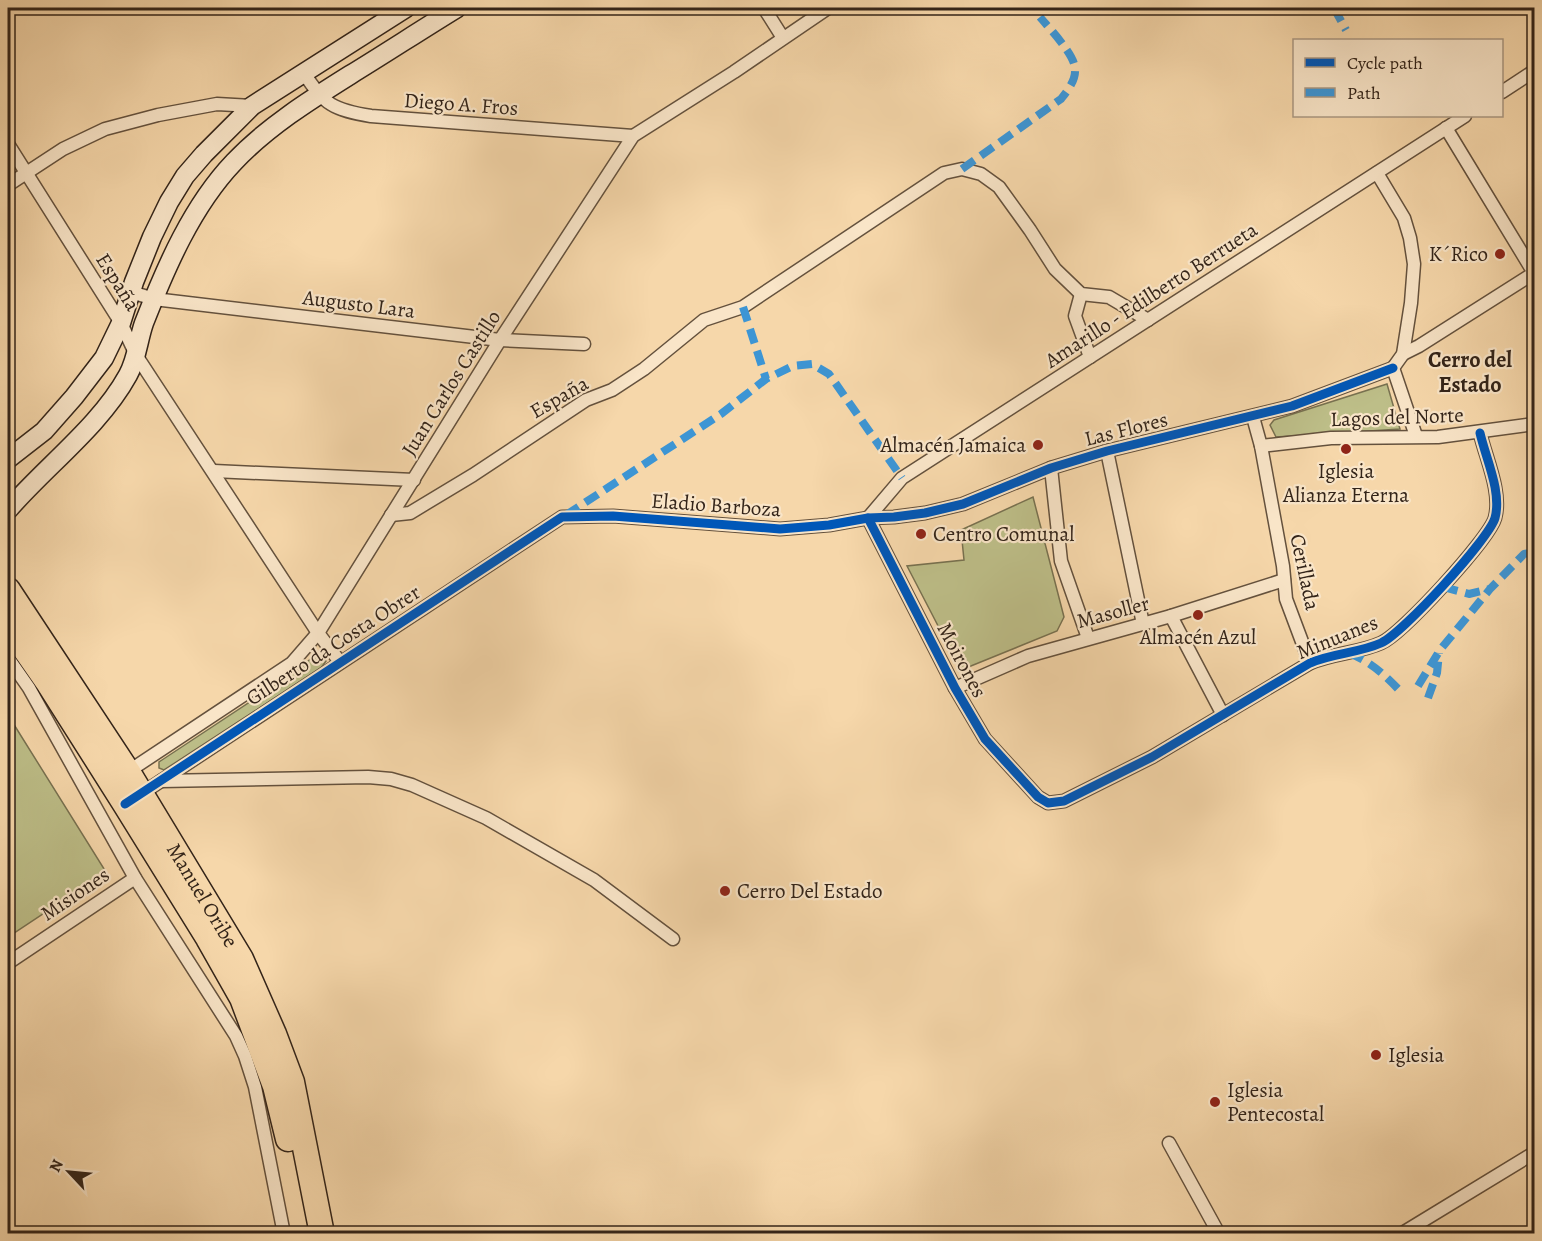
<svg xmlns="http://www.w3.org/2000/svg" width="1542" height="1241" font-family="Alegreya,serif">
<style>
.green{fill:#bdbe88;stroke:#787150;stroke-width:1.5}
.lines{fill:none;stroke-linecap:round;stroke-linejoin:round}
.street-casing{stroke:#64513d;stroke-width:15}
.secondary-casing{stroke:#332419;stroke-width:21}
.highway-casing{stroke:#332419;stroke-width:27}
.street{stroke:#f9e5c8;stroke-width:12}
.secondary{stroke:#f9e5c8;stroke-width:18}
.highway{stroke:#f6d7aa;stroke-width:24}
.quiet{stroke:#3d95d4;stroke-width:8;stroke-dasharray:15 8;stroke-linecap:butt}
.cycleway-casing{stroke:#f9e5c8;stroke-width:13}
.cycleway{stroke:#0057b8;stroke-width:9}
.poi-dot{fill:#8f2418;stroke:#f9e5c8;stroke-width:2}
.labels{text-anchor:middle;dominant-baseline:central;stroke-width:4.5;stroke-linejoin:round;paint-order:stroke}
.street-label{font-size:21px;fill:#332419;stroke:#f9e5c8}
.poi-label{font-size:21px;fill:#332419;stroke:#f9e5c8;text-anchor:start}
.neighbourhood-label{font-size:22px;font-weight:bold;fill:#332419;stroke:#f9e5c8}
</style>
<rect width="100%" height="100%" fill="#f6d7aa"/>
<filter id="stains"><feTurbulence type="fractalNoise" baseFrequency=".00333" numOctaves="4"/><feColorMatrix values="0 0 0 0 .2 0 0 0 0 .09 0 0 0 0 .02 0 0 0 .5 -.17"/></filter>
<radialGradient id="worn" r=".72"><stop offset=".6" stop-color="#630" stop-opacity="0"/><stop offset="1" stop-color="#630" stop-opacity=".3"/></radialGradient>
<g class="green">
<path d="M 1387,384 L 1400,429 L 1276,437 L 1270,425 L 1274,420 Z"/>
<path d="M 1033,497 L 1064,617 L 1057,631 L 961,670 L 907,566 L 964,560 L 961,530 Z"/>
<path d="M 319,654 L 326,661 L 321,668 L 164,770 L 159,768 L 159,762 L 162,760 L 298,670 L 315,655 Z"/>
<path d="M 8,715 L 106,872 L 8,937 Z"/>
</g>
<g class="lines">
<g class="street-casing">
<g id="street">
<path d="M 764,8 L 783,38"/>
<path d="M 304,73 C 324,105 334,110 371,116 L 633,136"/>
<path d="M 1502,92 L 1534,71"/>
<path d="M 8,144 L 121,323 L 136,355 L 318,633 L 340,662"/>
<path d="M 1377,173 L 1404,218 L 1410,238 L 1414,264 L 1411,303 L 1403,354 L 1393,368 L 1416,436"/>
<path d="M 8,185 L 63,149 L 105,129 L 158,115 L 217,104 L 252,106"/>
<path d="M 131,292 L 154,299 L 500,340 L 584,344"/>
<path d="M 1081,294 L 1075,316 L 1090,357"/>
<path d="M 1403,354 L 1419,346 L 1534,273 L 1446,128"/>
<path d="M 1253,417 L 1261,446 L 1283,566 L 1286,599 L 1310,663"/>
<path d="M 1261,446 L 1331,438 L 1438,437 L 1534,424"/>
<path d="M 1107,451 L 1143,624"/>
<path d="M 1051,468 L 1061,561 L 1088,638"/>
<path d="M 214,471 L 414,480"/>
<path d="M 391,515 L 410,513 L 473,475 L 586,400 L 612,390 L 644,369 L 704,320 L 743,307 L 944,173 L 962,169 L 981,174 L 999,187 L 1030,230 L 1055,269 L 1081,294 L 1109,297 L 1148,320"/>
<path d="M 868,518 L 955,688 L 985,739 L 1038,797 L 1048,803 L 1064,801 L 1152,757 L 1310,663 C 1333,653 1359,653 1381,643 C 1402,634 1489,539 1495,518 C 1502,492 1486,459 1480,433"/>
<path d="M 868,518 L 902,478 L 1465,116"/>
<path d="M 1171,616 L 1223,715"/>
<path d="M 8,658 L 29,688 L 135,878 L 236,1036 L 245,1056 L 255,1087 L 284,1234"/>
<path d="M 955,688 L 1028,656 L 1171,616 L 1284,580"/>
<path d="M 126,773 L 292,663 L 318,633 L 500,340 L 633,136 L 734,72 L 828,8"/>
<path d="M 161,781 L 368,777 L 391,779 L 412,785 L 486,818 L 594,880 L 673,939"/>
<path d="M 138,796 L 562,517 L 613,516 L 780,529 L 829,525 L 868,518 L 894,517 L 925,513 L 963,504 L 1051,468 L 1107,451 L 1292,406 L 1393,368"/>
<path d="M 8,963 L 135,878"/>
<path d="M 1169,1143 L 1219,1234"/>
<path d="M 1401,1234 L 1534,1153"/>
<path d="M 1534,1234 L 1534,1233"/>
</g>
</g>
<g class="secondary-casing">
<g id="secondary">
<path d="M 8,459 L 44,431 L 74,397 L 104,358 L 121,323 L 134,282 L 152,237 L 169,202 L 185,176 L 204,154 L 252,106 L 406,8"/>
<path d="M 8,510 C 46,466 100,426 128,375 C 137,359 138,340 144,323 C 166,267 192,206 234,162 C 267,127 310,100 350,75 C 386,53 421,30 457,8"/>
</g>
</g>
<g class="highway-casing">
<g id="highway">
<path id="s1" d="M 8,590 L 128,772 L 241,959 L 274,1034 L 292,1082 L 322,1234"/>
<path d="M 8,625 L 49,684 L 125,804 L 208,938 L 242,998 L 275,1086 L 288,1139"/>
</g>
</g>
<use href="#street" class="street"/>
<use href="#secondary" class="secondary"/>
<use href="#highway" class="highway"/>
<g class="quiet">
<path d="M 1334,8 L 1346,30"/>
<path d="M 962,169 L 1061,99 C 1068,90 1076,80 1075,69 C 1075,55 1049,28 1040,17"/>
<path d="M 743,307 L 766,379"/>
<path d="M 566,515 L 721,414 L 766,379 L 793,366 L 812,364 L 829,374 L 902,478"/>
<path d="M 1443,587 L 1469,594 L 1490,589"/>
<path d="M 1349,653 C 1371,662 1385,675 1401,692"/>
<path d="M 1418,686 L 1440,650 L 1490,589 L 1524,554 L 1534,552"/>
<path d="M 1428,698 L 1437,673 L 1439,653"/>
</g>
<g class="cycleway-casing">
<g id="cycleway">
<path d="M 868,518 L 955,688 L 985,739 L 1038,797 L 1048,803 L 1064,801 L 1152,757 L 1310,663 C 1333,653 1359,653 1381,643 C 1402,634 1489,539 1495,518 C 1502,492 1486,459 1480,433"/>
<path d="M 125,804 L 562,517 L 613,516 L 780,529 L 829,525 L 868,518 L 894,517 L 925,513 L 963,504 L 1051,468 L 1107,451 L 1292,406 L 1393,368"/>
</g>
</g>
<use href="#cycleway" class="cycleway"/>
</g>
<g class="poi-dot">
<circle cx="1500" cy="254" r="6"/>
<circle cx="1038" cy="445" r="6"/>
<circle cx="1346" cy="449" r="6"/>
<circle cx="921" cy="534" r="6"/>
<circle cx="1198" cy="615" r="6"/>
<circle cx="725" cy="891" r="6"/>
<circle cx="1376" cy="1055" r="6"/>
<circle cx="1215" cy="1102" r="6"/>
</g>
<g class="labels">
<g class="street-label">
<text transform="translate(461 104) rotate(4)">Diego A. Fros</text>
<text transform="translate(118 282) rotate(58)">España</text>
<text transform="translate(1151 295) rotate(-33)">Amarillo - Edilberto Berrueta</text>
<text transform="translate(359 304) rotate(7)">Augusto Lara</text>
<text transform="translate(451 383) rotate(-58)">Juan Carlos Castillo</text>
<text transform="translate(559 397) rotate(-30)">España</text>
<text transform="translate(1397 417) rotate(-2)">Lagos del Norte</text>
<text transform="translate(1126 429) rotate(-14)">Las Flores</text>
<text transform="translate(716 505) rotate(4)">Eladio Barboza</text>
<text transform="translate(1305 572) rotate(78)">Cerillada</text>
<text transform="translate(1113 612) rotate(-15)">Masoller</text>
<text transform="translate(1337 637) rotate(-22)">Minuanes</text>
<text transform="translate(333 645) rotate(-33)">Gilberto da Costa Obrer</text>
<text transform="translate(962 660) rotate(62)">Moirones</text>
<text transform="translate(75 894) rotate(-34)">Misiones</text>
<text stroke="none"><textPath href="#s1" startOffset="362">Manuel Oribe</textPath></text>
</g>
<g class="poi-label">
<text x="1488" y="254" text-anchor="end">K´Rico</text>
<text x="1026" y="445" text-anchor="end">Almacén Jamaica</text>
<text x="1346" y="471" text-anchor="middle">Iglesia<tspan x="1346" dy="24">Alianza Eterna</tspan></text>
<text x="933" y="534">Centro Comunal</text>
<text x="1198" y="637" text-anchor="middle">Almacén Azul</text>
<text x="737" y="891">Cerro Del Estado</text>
<text x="1388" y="1055">Iglesia</text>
<text x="1227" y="1090">Iglesia<tspan x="1227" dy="24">Pentecostal</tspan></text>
</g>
<g class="neighbourhood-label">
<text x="1470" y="360">Cerro del<tspan x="1470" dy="25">Estado</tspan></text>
</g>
</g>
<rect width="1542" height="1241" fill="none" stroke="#f6d7aa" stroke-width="30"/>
<rect x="9" y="9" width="1524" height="1223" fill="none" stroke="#332419" stroke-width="3"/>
<rect x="15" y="15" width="1512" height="1211" fill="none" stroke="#332419" stroke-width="1.5"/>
<rect x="1293" y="39" width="210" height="78" fill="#f9e5c8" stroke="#aa9882" stroke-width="1.5"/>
<rect x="1305" y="58" width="30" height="9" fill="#0057b8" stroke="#aa9882" stroke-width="1.5"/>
<text x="1347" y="69" font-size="18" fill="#332419">Cycle path</text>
<rect x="1305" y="88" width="30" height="9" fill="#3d95d4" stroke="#aa9882" stroke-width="1.5"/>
<text x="1347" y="99" font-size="18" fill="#332419">Path</text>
<g transform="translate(69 1172) rotate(296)" stroke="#f9e5c8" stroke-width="4.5" paint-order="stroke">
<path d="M0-4.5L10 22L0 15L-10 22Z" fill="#332419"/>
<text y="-9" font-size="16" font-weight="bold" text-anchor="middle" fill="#332419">N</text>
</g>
<rect width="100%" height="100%" filter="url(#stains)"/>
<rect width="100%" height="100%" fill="url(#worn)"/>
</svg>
